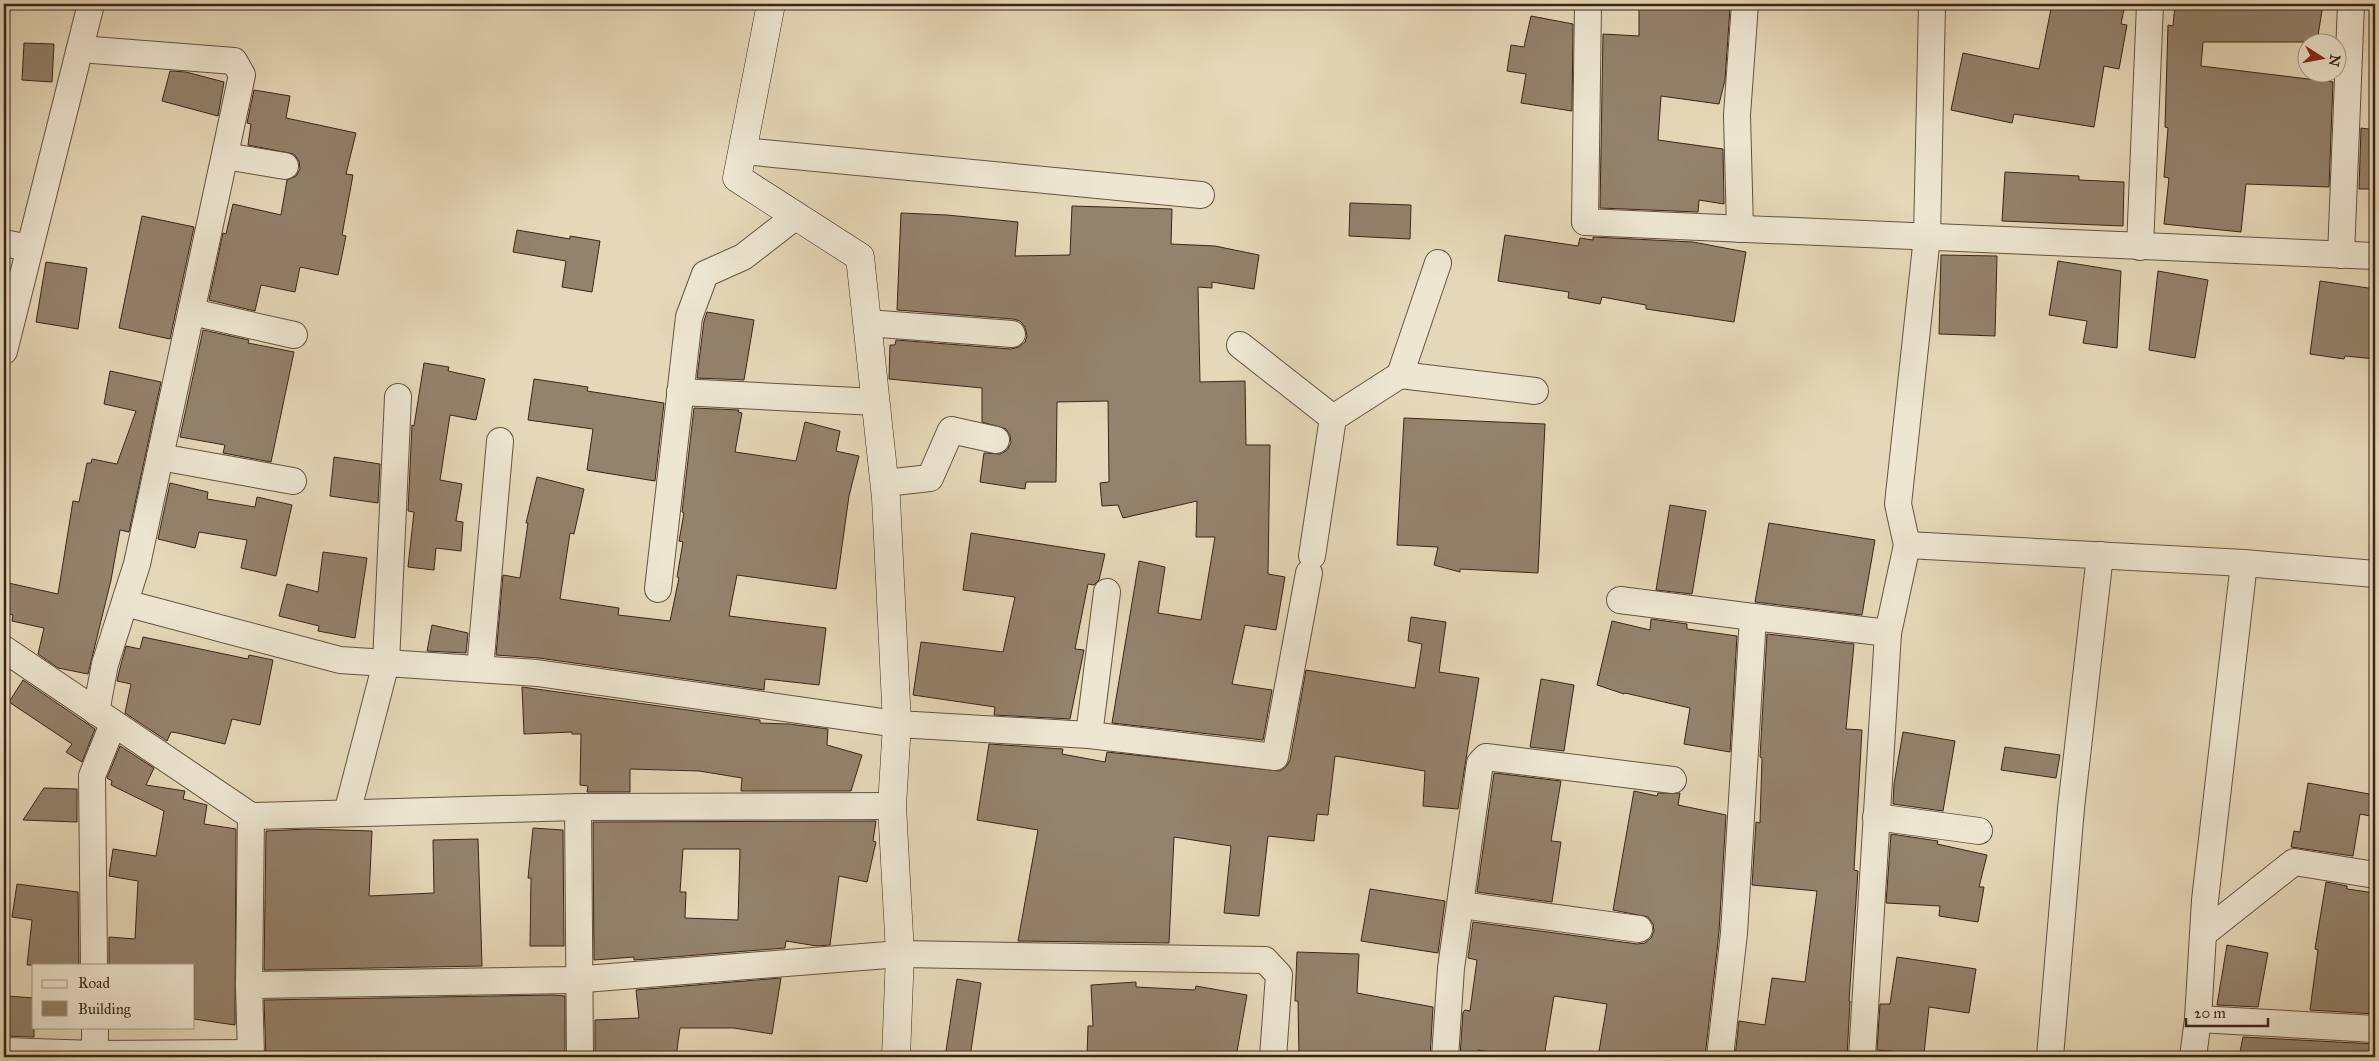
<svg xmlns="http://www.w3.org/2000/svg" width="2379" height="1061" font-family="'IM FELL Great Primer',serif">
<style>
.building{fill:#93826c;stroke:#3b2419;fill-rule:evenodd}
.lines{fill:none;stroke-linecap:round;stroke-linejoin:round}
.street-casing{stroke:#665141;stroke-width:28}
.secondary-casing{stroke:#3b2419;stroke-width:29}
.street{stroke:#eee6d1;stroke-width:26}
.secondary{stroke:#eee6d1;stroke-width:28}
</style>
<rect width="100%" height="100%" fill="#e5d8b8"/>
<filter id="stains"><feTurbulence type="fractalNoise" baseFrequency=".004" numOctaves="4"/><feColorMatrix values="0 0 0 0 .2 0 0 0 0 .09 0 0 0 0 .02 0 0 0 .5 -.17"/></filter>
<radialGradient id="worn" r=".72"><stop offset=".6" stop-color="#630" stop-opacity="0"/><stop offset="1" stop-color="#630" stop-opacity=".3"/></radialGradient>
<g class="building">
<path d="M 1639,4 L 1704,4 L 1730,8 L 1725,80 L 1719,104 L 1661,96 L 1658,140 L 1723,149 L 1724,204 L 1699,200 L 1698,212 L 1600,208 L 1603,34 L 1639,36 Z"/>
<path d="M 2052,4 L 2125,4 L 2121,24 L 2127,25 L 2119,69 L 2104,66 L 2094,127 L 2014,114 L 2012,123 L 1951,110 L 1963,53 L 2039,69 Z"/>
<path d="M 2175,4 L 2323,4 L 2317,42 L 2203,42 L 2201,66 L 2333,82 L 2329,187 L 2246,184 L 2241,232 L 2164,224 L 2169,178 L 2164,177 L 2168,128 L 2165,127 L 2168,25 L 2173,26 Z"/>
<path d="M 1531,16 L 1573,24 L 1572,111 L 1521,103 L 1526,74 L 1507,71 L 1511,45 L 1524,47 Z"/>
<path d="M 24,43 L 54,44 L 52,82 L 22,80 Z"/>
<path d="M 170,71 L 186,72 L 224,82 L 218,116 L 162,101 Z"/>
<path d="M 254,90 L 290,96 L 286,118 L 356,133 L 346,174 L 353,175 L 342,235 L 346,236 L 338,275 L 300,267 L 295,292 L 261,285 L 255,311 L 209,300 L 223,233 L 226,234 L 233,204 L 281,215 L 287,180 L 296,176 L 300,169 L 299,161 L 294,154 L 248,145 L 251,124 L 247,123 Z"/>
<path d="M 2361,128 L 2375,130 L 2375,189 L 2359,189 Z"/>
<path d="M 2005,172 L 2079,176 L 2079,180 L 2124,182 L 2123,226 L 2002,221 Z"/>
<path d="M 1350,203 L 1411,205 L 1410,239 L 1349,236 Z"/>
<path d="M 1072,206 L 1172,209 L 1171,244 L 1215,246 L 1259,255 L 1254,289 L 1212,282 L 1212,288 L 1198,287 L 1200,382 L 1245,381 L 1246,445 L 1270,445 L 1268,574 L 1285,577 L 1276,630 L 1245,625 L 1232,684 L 1272,690 L 1263,740 L 1112,723 L 1139,561 L 1165,567 L 1158,613 L 1201,620 L 1215,537 L 1196,537 L 1197,501 L 1123,518 L 1118,505 L 1102,506 L 1100,483 L 1109,482 L 1108,401 L 1057,402 L 1056,482 L 1026,482 L 1025,489 L 980,482 L 984,453 L 1001,454 L 1007,450 L 1011,443 L 1010,435 L 1006,429 L 982,422 L 982,388 L 889,379 L 890,345 L 895,345 L 896,340 L 1011,349 L 1019,347 L 1025,342 L 1027,336 L 1025,327 L 1020,321 L 1013,319 L 897,310 L 901,213 L 947,215 L 1018,222 L 1015,256 L 1070,255 Z"/>
<path d="M 142,216 L 194,227 L 170,339 L 119,328 Z"/>
<path d="M 517,230 L 570,239 L 570,236 L 600,241 L 592,292 L 562,287 L 566,261 L 513,252 Z"/>
<path d="M 1505,235 L 1578,246 L 1580,238 L 1593,240 L 1593,237 L 1693,242 L 1746,252 L 1734,322 L 1646,309 L 1646,305 L 1602,297 L 1600,304 L 1568,298 L 1569,292 L 1498,281 Z"/>
<path d="M 1941,255 L 1997,256 L 1995,336 L 1939,334 Z"/>
<path d="M 2058,261 L 2121,271 L 2117,348 L 2083,343 L 2087,321 L 2049,315 Z"/>
<path d="M 46,262 L 87,268 L 78,329 L 36,322 Z"/>
<path d="M 2158,271 L 2208,280 L 2195,358 L 2149,350 Z"/>
<path d="M 2320,281 L 2375,289 L 2375,359 L 2345,356 L 2344,359 L 2310,354 Z"/>
<path d="M 707,312 L 754,320 L 744,380 L 697,378 L 704,321 Z"/>
<path d="M 203,330 L 249,340 L 248,343 L 294,352 L 271,462 L 223,453 L 225,445 L 180,437 Z"/>
<path d="M 424,363 L 449,367 L 448,371 L 485,379 L 476,420 L 450,415 L 440,480 L 462,484 L 456,521 L 463,522 L 461,551 L 436,548 L 434,570 L 408,567 L 414,512 L 408,511 L 412,425 L 414,426 Z"/>
<path d="M 110,371 L 161,382 L 129,532 L 120,530 L 111,580 L 88,674 L 58,668 L 38,654 L 44,628 L 12,621 L 13,615 L 4,613 L 4,582 L 58,594 L 73,501 L 79,502 L 87,463 L 91,463 L 92,459 L 117,464 L 136,411 L 104,404 Z"/>
<path d="M 534,379 L 588,387 L 587,391 L 664,403 L 655,481 L 587,470 L 593,429 L 528,420 Z"/>
<path d="M 694,408 L 739,410 L 738,412 L 742,413 L 735,452 L 796,461 L 805,422 L 840,431 L 836,451 L 859,456 L 849,496 L 836,589 L 737,575 L 729,616 L 826,628 L 819,685 L 765,679 L 764,690 L 539,658 L 496,655 L 503,575 L 520,578 L 528,523 L 526,523 L 537,477 L 584,489 L 574,534 L 570,533 L 560,599 L 619,608 L 618,615 L 670,621 L 679,578 L 677,577 L 683,542 L 679,541 L 684,513 L 682,512 Z"/>
<path d="M 1404,418 L 1545,424 L 1538,573 L 1460,569 L 1460,572 L 1434,565 L 1438,547 L 1397,545 Z"/>
<path d="M 334,457 L 380,464 L 378,503 L 330,496 Z"/>
<path d="M 170,483 L 208,492 L 207,499 L 255,507 L 257,497 L 292,505 L 276,576 L 241,568 L 247,540 L 199,532 L 195,548 L 158,539 Z"/>
<path d="M 1670,505 L 1706,511 L 1692,594 L 1656,590 Z"/>
<path d="M 1769,523 L 1875,540 L 1862,615 L 1755,602 Z"/>
<path d="M 971,533 L 1105,554 L 1099,580 L 1094,585 L 1088,584 L 1075,649 L 1084,650 L 1070,719 L 994,715 L 995,707 L 913,695 L 921,642 L 1003,652 L 1015,597 L 963,590 Z"/>
<path d="M 323,552 L 367,558 L 355,638 L 318,631 L 319,626 L 279,616 L 287,584 L 318,592 Z"/>
<path d="M 1411,617 L 1446,622 L 1439,672 L 1479,678 L 1458,809 L 1423,806 L 1425,771 L 1335,756 L 1328,815 L 1317,814 L 1314,841 L 1268,836 L 1259,916 L 1224,913 L 1231,846 L 1174,837 L 1169,943 L 1018,941 L 1038,830 L 977,820 L 989,744 L 1063,749 L 1062,754 L 1105,762 L 1107,752 L 1280,771 L 1286,767 L 1290,760 L 1306,670 L 1415,688 L 1422,644 L 1408,641 Z"/>
<path d="M 1651,619 L 1687,624 L 1687,629 L 1737,636 L 1730,752 L 1684,744 L 1690,708 L 1625,693 L 1624,694 L 1597,685 L 1612,621 L 1650,630 Z"/>
<path d="M 432,625 L 468,633 L 466,653 L 427,651 Z"/>
<path d="M 1767,634 L 1854,644 L 1846,729 L 1862,730 L 1854,870 L 1858,871 L 1849,1001 L 1850,1001 L 1847,1057 L 1735,1057 L 1739,1021 L 1765,1025 L 1772,978 L 1805,982 L 1817,891 L 1752,885 L 1756,822 L 1760,823 L 1762,758 L 1760,757 Z"/>
<path d="M 143,637 L 248,659 L 249,655 L 273,660 L 260,725 L 232,719 L 225,744 L 178,733 L 171,732 L 167,741 L 125,713 L 131,684 L 117,681 L 120,668 L 126,646 L 140,649 Z"/>
<path d="M 1541,679 L 1574,685 L 1564,751 L 1530,747 Z"/>
<path d="M 23,680 L 95,729 L 82,762 L 66,752 L 72,744 L 9,702 Z"/>
<path d="M 522,687 L 760,720 L 760,723 L 789,724 L 828,729 L 827,745 L 862,755 L 851,791 L 741,791 L 742,778 L 699,771 L 630,769 L 630,792 L 587,792 L 588,786 L 580,785 L 581,734 L 572,734 L 572,732 L 524,734 Z"/>
<path d="M 1903,732 L 1955,741 L 1943,811 L 1893,804 L 1894,784 Z"/>
<path d="M 120,746 L 154,768 L 146,785 L 185,791 L 183,799 L 207,805 L 204,824 L 236,829 L 235,1025 L 194,1019 L 194,965 L 109,965 L 109,937 L 135,939 L 138,881 L 109,876 L 113,849 L 156,856 L 164,811 L 111,785 L 112,781 L 107,778 Z"/>
<path d="M 2005,747 L 2060,755 L 2056,778 L 2001,770 Z"/>
<path d="M 1494,773 L 1561,781 L 1551,841 L 1561,842 L 1552,902 L 1477,892 Z"/>
<path d="M 2308,783 L 2375,795 L 2375,817 L 2360,814 L 2353,856 L 2291,847 L 2294,831 L 2300,832 Z"/>
<path d="M 44,788 L 77,789 L 77,822 L 23,820 Z"/>
<path d="M 1634,791 L 1657,796 L 1658,793 L 1680,793 L 1678,805 L 1726,815 L 1719,932 L 1705,1057 L 1598,1057 L 1607,1004 L 1554,996 L 1544,1057 L 1523,1057 L 1478,1050 L 1478,1057 L 1460,1057 L 1463,1012 L 1465,1010 L 1470,1011 L 1477,960 L 1468,958 L 1473,922 L 1637,944 L 1645,943 L 1651,938 L 1654,931 L 1653,924 L 1648,917 L 1613,910 Z"/>
<path d="M 876,821 L 873,841 L 876,842 L 867,882 L 839,876 L 830,945 L 817,946 L 786,941 L 785,948 L 634,960 L 634,957 L 594,960 L 593,822 ZM 683,849 L 740,849 L 738,920 L 685,918 L 686,892 L 680,892 Z"/>
<path d="M 533,828 L 563,830 L 564,946 L 530,946 L 531,878 L 528,878 Z"/>
<path d="M 307,829 L 372,831 L 369,896 L 434,893 L 433,840 L 478,839 L 482,966 L 264,970 L 266,831 Z"/>
<path d="M 1891,834 L 1938,841 L 1937,844 L 1987,855 L 1979,887 L 1984,887 L 1978,922 L 1939,916 L 1940,906 L 1886,903 Z"/>
<path d="M 2326,882 L 2347,886 L 2347,889 L 2375,893 L 2375,1014 L 2310,1010 L 2318,950 L 2315,949 Z"/>
<path d="M 17,884 L 78,892 L 79,965 L 27,965 L 32,920 L 12,917 Z"/>
<path d="M 1370,889 L 1445,901 L 1438,953 L 1361,941 Z"/>
<path d="M 2227,945 L 2268,953 L 2258,1007 L 2217,1005 Z"/>
<path d="M 1297,952 L 1359,954 L 1357,993 L 1433,1007 L 1430,1057 L 1299,1057 L 1298,1001 L 1295,1001 Z"/>
<path d="M 1897,957 L 1976,969 L 1969,1013 L 1929,1007 L 1924,1054 L 1877,1050 L 1880,1004 L 1890,1004 Z"/>
<path d="M 781,978 L 772,1034 L 734,1028 L 680,1028 L 676,1057 L 595,1057 L 595,1020 L 639,1018 L 636,990 Z"/>
<path d="M 957,979 L 981,983 L 970,1057 L 945,1057 Z"/>
<path d="M 1136,982 L 1136,987 L 1195,990 L 1196,986 L 1247,995 L 1236,1057 L 1087,1057 L 1088,1026 L 1093,1026 L 1091,985 Z"/>
<path d="M 553,995 L 565,996 L 565,1057 L 266,1057 L 264,1000 Z"/>
<path d="M 7,996 L 34,998 L 34,1037 L 4,1036 Z"/>
<path d="M 2243,1037 L 2375,1044 L 2375,1057 L 2239,1057 Z"/>
</g>
<g class="lines">
<g class="street-casing">
<g id="street">
<path d="M 1588,4 L 1585,222 L 2375,256"/>
<path d="M 80,49 L 234,61 L 242,75 L 137,564 L 105,664 L 96,712"/>
<path d="M 743,151 L 1201,195"/>
<path d="M 225,156 L 285,166"/>
<path d="M 1740,229 L 1737,115 L 1745,4"/>
<path d="M 4,243 L 29,248"/>
<path d="M 2140,247 L 2150,4"/>
<path d="M 2341,255 L 2351,4"/>
<path d="M 192,312 L 294,335"/>
<path d="M 867,323 L 1012,334"/>
<path d="M 1240,345 L 1333,418"/>
<path d="M 4,351 L 91,4"/>
<path d="M 1400,375 L 1438,263"/>
<path d="M 680,392 L 876,402"/>
<path d="M 160,457 L 293,481"/>
<path d="M 885,483 L 930,478 L 951,430 L 996,440"/>
<path d="M 1907,545 L 2244,563 L 2375,574"/>
<path d="M 1312,556 L 1333,418 L 1400,375 L 1535,391"/>
<path d="M 658,589 L 689,317 L 705,274 L 743,257 L 796,216"/>
<path d="M 1620,600 L 1753,617 L 1734,933 L 1720,1057"/>
<path d="M 125,603 L 340,660 L 386,663 L 398,397"/>
<path d="M 1753,617 L 1888,633"/>
<path d="M 4,649 L 251,816 L 249,985"/>
<path d="M 480,669 L 500,441"/>
<path d="M 1089,735 L 1107,592"/>
<path d="M 578,807 L 580,1057"/>
<path d="M 347,813 L 386,663 L 537,673 L 897,724 L 1089,735 L 1275,757 L 1309,573"/>
<path d="M 251,816 L 578,807 L 892,806"/>
<path d="M 1876,817 L 1979,831"/>
<path d="M 1461,905 L 1639,929"/>
<path d="M 2203,934 L 2294,862 L 2375,875"/>
<path d="M 94,965 L 92,776 L 113,724"/>
<path d="M 2198,1019 L 2375,1029"/>
<path d="M 4,1051 L 95,1054 L 95,1027"/>
<path d="M 95,1054 L 251,1053"/>
<path d="M 251,1057 L 249,985 L 572,980 L 900,954 L 1265,960 L 1279,975 L 1273,1057"/>
<path d="M 1445,1057 L 1451,968 L 1480,763 L 1486,757 L 1673,780"/>
<path d="M 1862,1057 L 1888,633 L 1907,545 L 1898,504 L 1927,237 L 1932,4"/>
<path d="M 2050,1057 L 2071,808 L 2100,555"/>
<path d="M 2193,1057 L 2198,1019 L 2205,900 L 2244,563"/>
</g>
</g>
<g class="secondary-casing">
<path id="secondary" d="M 771,4 L 737,178 L 860,257 L 886,498 L 897,724 L 892,806 L 900,954 L 896,1057"/>
</g>
<use href="#street" class="street"/>
<use href="#secondary" class="secondary"/>
</g>
<rect width="2379" height="1061" fill="none" stroke="#e5d8b8" stroke-width="20"/>
<rect x="5" y="5" width="2369" height="1051" fill="none" stroke="#3b2419" stroke-width="2.5"/>
<rect x="10" y="10" width="2359" height="1041" fill="none" stroke="#3b2419"/>
<rect x="32" y="964" width="162" height="65" fill="#eee6d1" stroke="#a69887"/>
<rect x="42" y="980" width="25" height="8" fill="#eee6d1" stroke="#a69887"/>
<text x="78" y="988" font-size="15" fill="#3b2419">Road</text>
<rect x="42" y="1001" width="25" height="15" fill="#93826c" stroke="#a69887"/>
<text x="78" y="1014" font-size="15" fill="#3b2419">Building</text>
<g transform="translate(2322 58) rotate(101)"><circle r="24" fill="#eee6d1" stroke="#a69887"/>
<path d="M0-4L9 19L0 12L-9 19Z" fill="#8f2418"/>
<text y="-8" font-size="14" font-weight="bold" text-anchor="middle" fill="#3b2419">N</text>
</g>
<path d="M2186 1018v8h82v-8" fill="none" stroke="#3b2419" stroke-width="2.5"/>
<text x="2194" y="1018" font-size="15" fill="#3b2419" stroke="#eee6d1" stroke-width="4" paint-order="stroke">20 m</text>
<rect width="100%" height="100%" filter="url(#stains)"/>
<rect width="100%" height="100%" fill="url(#worn)"/>
</svg>
